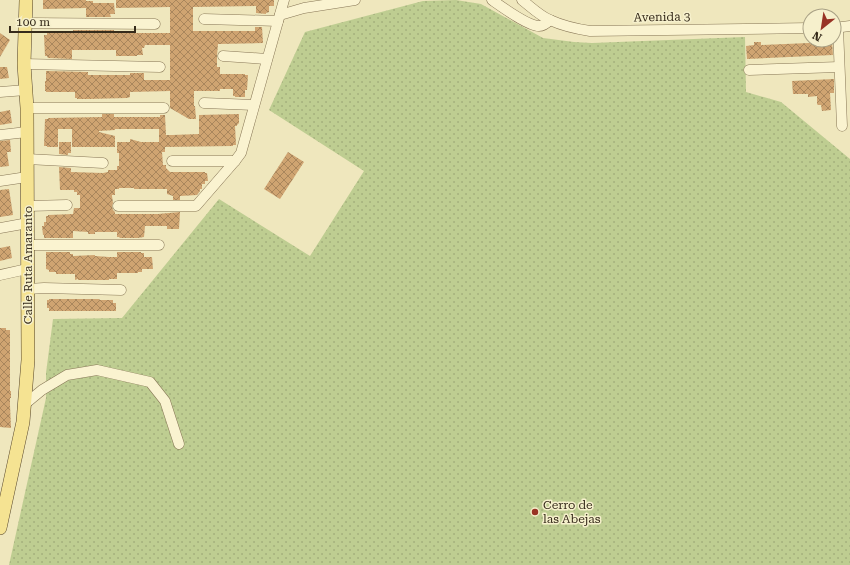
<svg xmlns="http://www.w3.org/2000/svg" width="850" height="565" font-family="'Roboto Serif',serif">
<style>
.grass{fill:url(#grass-dots)}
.building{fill:url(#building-cross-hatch)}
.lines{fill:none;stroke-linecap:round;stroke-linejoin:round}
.minor-casing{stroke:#877656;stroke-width:11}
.major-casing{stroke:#54432a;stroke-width:14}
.minor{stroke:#faf3d0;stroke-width:10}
.major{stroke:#f5e392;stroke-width:13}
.poi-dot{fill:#983324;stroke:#f6f0cc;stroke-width:1.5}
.labels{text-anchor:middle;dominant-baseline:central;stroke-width:3;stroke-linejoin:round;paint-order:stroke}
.street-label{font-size:12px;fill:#362b1b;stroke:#f6f0cc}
.poi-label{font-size:12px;fill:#362b1b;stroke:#f6f0cc;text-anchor:start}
</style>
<defs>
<pattern id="grass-dots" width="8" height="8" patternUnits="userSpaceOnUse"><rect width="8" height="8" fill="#becd91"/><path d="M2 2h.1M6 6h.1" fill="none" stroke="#a4b07c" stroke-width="1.8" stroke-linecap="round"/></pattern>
<pattern id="building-cross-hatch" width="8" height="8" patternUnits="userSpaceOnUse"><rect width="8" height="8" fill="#cfa471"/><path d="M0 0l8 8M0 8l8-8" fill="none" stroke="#a9865c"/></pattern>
</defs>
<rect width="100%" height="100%" fill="#efe7bd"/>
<path class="grass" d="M 456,0 L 481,4 L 543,38 L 574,42 L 592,43 L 745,37 L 746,92 L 781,102 L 850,159 L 850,565 L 9,565 L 46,398 L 46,373 L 53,319 L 122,318 L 219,199 L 310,256 L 364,171 L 269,110 L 305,32 L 423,1 Z"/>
<g class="building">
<path d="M 43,0 L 86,0 L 86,1 L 93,1 L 93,3 L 114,3 L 115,14 L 110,14 L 111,17 L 86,17 L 86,8 L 43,9 Z"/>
<path d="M 116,0 L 274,0 L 274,6 L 269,6 L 269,12 L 266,13 L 266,14 L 256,13 L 256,6 L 193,7 L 193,31 L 255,31 L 255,27 L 262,27 L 263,43 L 218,44 L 217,56 L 217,67 L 220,67 L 220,74 L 245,74 L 245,75 L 248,75 L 247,90 L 245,90 L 245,97 L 235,97 L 235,96 L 233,96 L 233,89 L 220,89 L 220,91 L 194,91 L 194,106 L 195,106 L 196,119 L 189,119 L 170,108 L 170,91 L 130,92 L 130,97 L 127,98 L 88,99 L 77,99 L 77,98 L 75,98 L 75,92 L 46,92 L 46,91 L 45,91 L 45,81 L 46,81 L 46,71 L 88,72 L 88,75 L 130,75 L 130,73 L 144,73 L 144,80 L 170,80 L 170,45 L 145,45 L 144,48 L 142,48 L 143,55 L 137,55 L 137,56 L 116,56 L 116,50 L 72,50 L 72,59 L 48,58 L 47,56 L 45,56 L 44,35 L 47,35 L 47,33 L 73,33 L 73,30 L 114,30 L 114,33 L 170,33 L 170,7 L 116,8 Z"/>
<path d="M 0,33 L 10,40 L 0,57 Z"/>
<path d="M 754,42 L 761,42 L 761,45 L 832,42 L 833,55 L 747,59 L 746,46 L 754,45 Z"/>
<path d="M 0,67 L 7,67 L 9,78 L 0,79 Z"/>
<path d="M 834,79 L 834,93 L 830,93 L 831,110 L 822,111 L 821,105 L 818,105 L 817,104 L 817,96 L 808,97 L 808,94 L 793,94 L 792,81 Z"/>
<path d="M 10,110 L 12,123 L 0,125 L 0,112 Z"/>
<path d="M 102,114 L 114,114 L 114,117 L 160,117 L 160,115 L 165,115 L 166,135 L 172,135 L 199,134 L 199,115 L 239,114 L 239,123 L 237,125 L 237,126 L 235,126 L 236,145 L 233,145 L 233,146 L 165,147 L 165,152 L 162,152 L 163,165 L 166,165 L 166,168 L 170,172 L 205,172 L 205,173 L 207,173 L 208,181 L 205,181 L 205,184 L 202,184 L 202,189 L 200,189 L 200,191 L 197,195 L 180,196 L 180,200 L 173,200 L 173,196 L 167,194 L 167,189 L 134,189 L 134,188 L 119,188 L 119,189 L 115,189 L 115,195 L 112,195 L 112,196 L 113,203 L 112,206 L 113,210 L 115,212 L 115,214 L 158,214 L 180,212 L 179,229 L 167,229 L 167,226 L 145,226 L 144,237 L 138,238 L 120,238 L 119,237 L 117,237 L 117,232 L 95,232 L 95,234 L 88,234 L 88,232 L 73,231 L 73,238 L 44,238 L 44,235 L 43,235 L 42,226 L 44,226 L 44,222 L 46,222 L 46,216 L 48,216 L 48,215 L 73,214 L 74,208 L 80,208 L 80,195 L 77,195 L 77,192 L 74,192 L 74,190 L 60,190 L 59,167 L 71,168 L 71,172 L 103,173 L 108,172 L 108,170 L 117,170 L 117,166 L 119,166 L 119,153 L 117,153 L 117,142 L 130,142 L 130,139 L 141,142 L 159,142 L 159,129 L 115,129 L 115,130 L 99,131 L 99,132 L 115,136 L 115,147 L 72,147 L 72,129 L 58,129 L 58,147 L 47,147 L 47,146 L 44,146 L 45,119 L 48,119 L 48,118 L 102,117 Z"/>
<path d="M 10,140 L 11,152 L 7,152 L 9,166 L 0,167 L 0,141 Z"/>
<path d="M 59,142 L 71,142 L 71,153 L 68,153 L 68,155 L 59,154 Z"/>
<path d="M 288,152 L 304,162 L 280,199 L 264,189 Z"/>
<path d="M 9,189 L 13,215 L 0,217 L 0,190 Z"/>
<path d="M 10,246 L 12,258 L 0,261 L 0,248 Z"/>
<path d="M 46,252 L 70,252 L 70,254 L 73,254 L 73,256 L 95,255 L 95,256 L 109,257 L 117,257 L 117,252 L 141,252 L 141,253 L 144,253 L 144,257 L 152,257 L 153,269 L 142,269 L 142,272 L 138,272 L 138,273 L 117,273 L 117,279 L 109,279 L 109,280 L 78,280 L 78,279 L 75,280 L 75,274 L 56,274 L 56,272 L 49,272 L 49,270 L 46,269 Z"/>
<path d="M 49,299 L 100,299 L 99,300 L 113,300 L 113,303 L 116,303 L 116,311 L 49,311 L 49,308 L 47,308 L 47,300 L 49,300 Z"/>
<path d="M 0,328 L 6,328 L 6,330 L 10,330 L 10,391 L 11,391 L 11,398 L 10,398 L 10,405 L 11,428 L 0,427 Z"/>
</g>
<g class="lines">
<g class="minor-casing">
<g id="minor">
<path d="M 492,0 C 502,7 528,26 539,26 C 544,26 547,23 550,20"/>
<path d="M 522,0 C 531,7 540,16 550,20 C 563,26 577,29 590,31 L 810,28"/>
<path d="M 280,15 L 304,8 L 355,0"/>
<path d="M 204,19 L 278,21"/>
<path d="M 26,23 L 155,24"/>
<path d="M 834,28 L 850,26"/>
<path d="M 838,28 L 842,126"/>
<path d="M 223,56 L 267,59"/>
<path d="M 24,64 L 160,67"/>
<path d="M 749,70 L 839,67"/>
<path d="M 0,92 L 26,90"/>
<path d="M 204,103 L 254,105"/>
<path d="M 27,108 L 164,108"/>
<path d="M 0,135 L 27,132"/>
<path d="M 27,159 L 103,163"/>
<path d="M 172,161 L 235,161"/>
<path d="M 0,181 L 27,177"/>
<path d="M 28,206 L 67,205"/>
<path d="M 118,206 L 196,206 L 235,161 L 241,153 L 284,0"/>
<path d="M 0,228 L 28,223"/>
<path d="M 28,245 L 159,245"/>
<path d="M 0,275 L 27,269"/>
<path d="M 28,289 L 44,288 L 121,290"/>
<path d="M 25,404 L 42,390 L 67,375 L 97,370 L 150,382 L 165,401 L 179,444"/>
</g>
</g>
<g class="major-casing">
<path id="major" d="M 0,528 L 23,422 L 28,360 L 27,108 L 24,64 L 26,0"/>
</g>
<use href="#minor" class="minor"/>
<use href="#major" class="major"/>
</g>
<circle class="poi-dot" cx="535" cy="512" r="4"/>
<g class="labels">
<g class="street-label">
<text transform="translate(662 17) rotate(-1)">Avenida 3</text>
<text transform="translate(28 265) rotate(-90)">Calle Ruta Amaranto</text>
</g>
<g class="poi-label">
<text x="543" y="505">Cerro de<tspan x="543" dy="14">las Abejas</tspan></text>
</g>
</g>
<g transform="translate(822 28) rotate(210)"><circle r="19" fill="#f6f0cc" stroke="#a9a185"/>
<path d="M0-3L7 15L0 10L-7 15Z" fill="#983324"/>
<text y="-6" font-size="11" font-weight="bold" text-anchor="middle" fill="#362b1b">N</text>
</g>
<path d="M10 26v6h125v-6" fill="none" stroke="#362b1b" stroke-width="2"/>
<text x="16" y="26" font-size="12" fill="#362b1b" stroke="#f6f0cc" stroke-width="3" paint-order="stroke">100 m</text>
</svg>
